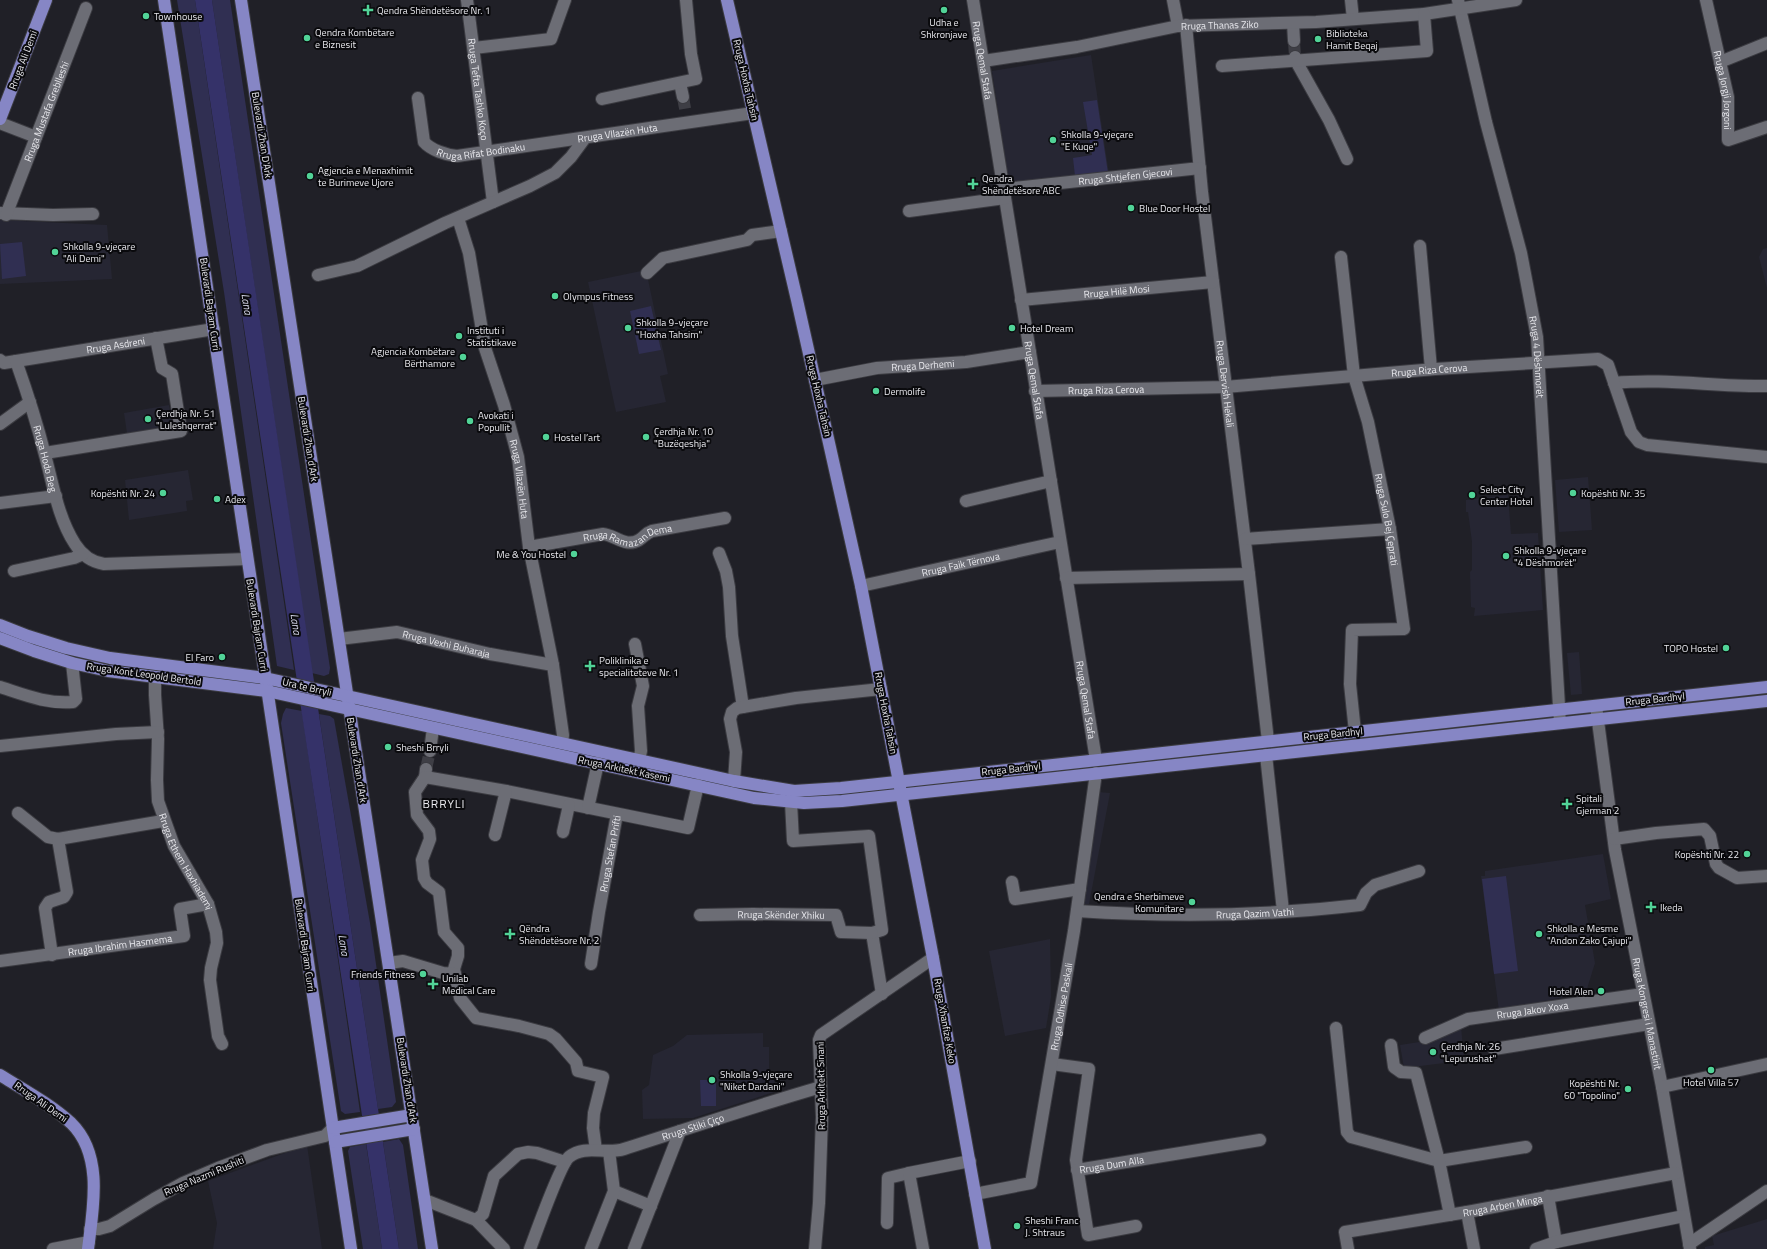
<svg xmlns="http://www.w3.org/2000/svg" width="1767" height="1249" font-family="'Titillium Web',sans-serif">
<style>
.built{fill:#262633}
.green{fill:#302f52}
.water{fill:#353269}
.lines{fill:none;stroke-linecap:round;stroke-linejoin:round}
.minor-tunnel{stroke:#3e3e45;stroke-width:12;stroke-dasharray:12 6;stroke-linecap:butt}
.minor-casing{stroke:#3b3b41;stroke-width:14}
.major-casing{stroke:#3b3b41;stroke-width:14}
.minor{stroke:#6c6d75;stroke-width:12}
.major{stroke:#8686c5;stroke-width:12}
.poi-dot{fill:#51d397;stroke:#0a0a0d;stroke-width:1.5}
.labels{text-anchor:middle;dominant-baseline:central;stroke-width:4;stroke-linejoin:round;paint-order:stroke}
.poi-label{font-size:10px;fill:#e8e8ed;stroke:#0a0a0d;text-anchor:start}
.street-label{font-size:10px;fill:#e8e8ed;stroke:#0a0a0d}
.water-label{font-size:11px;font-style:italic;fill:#dddef1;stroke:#0a0a0d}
.quarter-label{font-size:12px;letter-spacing:1px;fill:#e8e8ed;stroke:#0a0a0d}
</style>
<rect width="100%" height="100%" fill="#202027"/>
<g class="built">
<path d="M 1091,55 L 1109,174 L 1009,183 L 992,71 Z"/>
<path d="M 0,220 L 107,225 L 112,279 L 0,284 Z"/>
<path d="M 1767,248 L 1767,288 L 1759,257 L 1763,249 Z"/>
<path d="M 646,270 L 668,374 L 660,376 L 666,402 L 616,412 L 588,282 Z"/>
<path d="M 169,405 L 173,425 L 127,433 L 124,413 Z"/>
<path d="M 188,470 L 193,500 L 186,501 L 187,511 L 129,520 L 125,480 Z"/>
<path d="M 1588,477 L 1592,530 L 1559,532 L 1555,480 Z"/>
<path d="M 1508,495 L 1511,534 L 1538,533 L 1543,610 L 1474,616 L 1475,608 L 1471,607 L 1470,572 L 1472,570 L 1472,542 L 1468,512 L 1466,512 L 1466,500 Z"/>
<path d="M 1579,652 L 1582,694 L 1571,695 L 1567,653 Z"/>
<path d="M 1098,792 L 1110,793 L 1089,904 L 1082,904 Z"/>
<path d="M 1603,854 L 1611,899 L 1585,905 L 1595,963 L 1586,992 L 1499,1011 L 1481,876 L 1485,876 L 1485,871 Z"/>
<path d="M 1050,939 L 1051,997 L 1046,1028 L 1005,1036 L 989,951 Z"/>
<path d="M 1461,1027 L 1464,1058 L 1460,1059 L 1460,1061 L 1404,1068 L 1400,1045 L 1426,1041 Z"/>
<path d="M 763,1033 L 763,1047 L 769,1047 L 769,1074 L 775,1075 L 774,1092 L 693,1118 L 643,1119 L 642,1090 L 649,1085 L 653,1055 L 673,1046 L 687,1035 Z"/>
<path d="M 307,1145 L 322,1249 L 213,1249 L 217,1223 L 208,1181 Z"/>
<path d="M 1767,1219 L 1767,1249 L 1705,1249 L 1705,1247 L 1714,1245 L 1712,1236 Z"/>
</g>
<g class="green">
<path d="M 177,0 L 195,0 L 294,670 L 277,666 L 224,292 Z"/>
<path d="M 212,0 L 230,0 L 330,668 L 329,674 L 324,676 L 312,673 Z"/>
<path d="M 1097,100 L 1108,173 L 1075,176 L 1073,158 L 1092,155 L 1083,102 Z"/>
<path d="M 22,242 L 26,276 L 2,279 L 0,244 Z"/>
<path d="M 651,306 L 661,350 L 639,354 L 630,311 Z"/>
<path d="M 286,708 L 302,711 L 360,1112 L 345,1114 L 341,1111 L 281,723 L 283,714 Z"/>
<path d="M 319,714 L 330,716 L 334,719 L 370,923 L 396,1102 L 392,1107 L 378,1109 Z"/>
<path d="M 1506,876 L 1518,971 L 1494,974 L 1482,879 Z"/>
<path d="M 700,1080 L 716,1080 L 716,1106 L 701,1106 Z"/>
<path d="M 399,1139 L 403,1145 L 418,1249 L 399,1249 L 383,1142 Z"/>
<path d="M 366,1144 L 382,1249 L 363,1249 L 348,1151 L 350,1147 Z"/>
</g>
<path class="water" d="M 195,0 L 212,0 L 399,1249 L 382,1249 Z"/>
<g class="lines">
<g class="minor-tunnel">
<path d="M 1294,41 L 1295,57"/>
<path d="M 683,97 L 686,114"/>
<path d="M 426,769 L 430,751"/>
</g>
<g class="minor-casing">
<g id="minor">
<path id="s1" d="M 467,0 L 493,202"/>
<path id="s2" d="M 973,0 L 1096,760"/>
<path d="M 1173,0 L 1178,26"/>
<path d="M 1351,0 L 1353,19"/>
<path id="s3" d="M 1458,0 L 1486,122 L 1521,253 L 1537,337 L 1560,723"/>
<path id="s4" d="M 1706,0 L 1728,97 L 1728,140 L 1767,127"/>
<path d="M 1293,23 L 1294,41"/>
<path id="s5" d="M 1186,25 L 1202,192 L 1249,574 L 1268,741"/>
<path d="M 474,48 L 551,39 L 565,0"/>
<path d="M 1295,57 L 1296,61 L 1329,120 L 1347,159"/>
<path id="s6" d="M 983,61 L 1077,47 L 1178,26 L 1316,22 L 1424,14 L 1516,0"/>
<path d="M 1720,62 L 1767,43"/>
<path d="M 1222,66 L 1427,51 L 1424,14"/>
<path d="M 680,83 L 683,97"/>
<path id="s7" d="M 418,98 L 424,142 C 431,150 446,155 457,156 L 753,113"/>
<path d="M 602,99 L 696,79 L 691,54 L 686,0"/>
<path d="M 0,123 L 36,137"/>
<path id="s8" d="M 1004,189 L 1200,168"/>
<path d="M 909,211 L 1005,198"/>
<path d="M 0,213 L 53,215 L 93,214"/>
<path id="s9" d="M 6,215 L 86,8"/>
<path id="s10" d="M 458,218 L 469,253 L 485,348 L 504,405 L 518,457 L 529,547 L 553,665 L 563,735 L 562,743"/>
<path d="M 1420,246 L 1431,369"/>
<path id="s11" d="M 1341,257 L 1354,376 L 1368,422 L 1390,529 L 1404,629 L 1352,630 L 1350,684 L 1355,732"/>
<path d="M 647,273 L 663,258 L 747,240 L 752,235 L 781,231"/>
<path d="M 318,275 L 357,266 L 445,223 L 530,186 L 555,173 L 571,157 L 585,138"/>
<path id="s12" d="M 1021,300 L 1213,282"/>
<path id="s13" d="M 0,360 L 4,363 L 10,362 L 214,329"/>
<path id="s14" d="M 16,361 C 27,392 37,423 45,455 C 53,484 58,518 75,544 C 82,555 91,562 104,564 L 247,559"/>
<path id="s15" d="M 815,380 L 877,368 L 966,362 L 1030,352"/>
<path d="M 1614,383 C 1665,378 1716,387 1767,386"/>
<path id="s16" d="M 1035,391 L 1225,387 L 1435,369 L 1598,359 L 1608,365 L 1631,432 L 1639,442 L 1647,445 L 1767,457"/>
<path d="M 0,424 L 30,402"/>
<path d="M 45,453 L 181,431 L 172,374 L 162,368 L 156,338"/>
<path d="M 966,501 L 1051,481"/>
<path d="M 0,503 L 56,496"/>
<path d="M 1245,539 L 1390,529"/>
<path id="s17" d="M 529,547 L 603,534 C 615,535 626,548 639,540 C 644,537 646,533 652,531 L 725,518"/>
<path d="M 719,553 L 726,571 L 729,587 L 732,636 L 743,707"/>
<path d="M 14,571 L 74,558 L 83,554"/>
<path d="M 1066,578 L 1249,574"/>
<path id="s18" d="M 861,586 L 1060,542"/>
<path id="s19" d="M 339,639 L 397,632 L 490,654 L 553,665"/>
<path d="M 635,644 L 643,686 L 638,706 L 641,751 L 639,760"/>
<path id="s20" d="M 155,677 L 155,695 L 158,739 L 157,780 L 158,801 L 174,846 L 208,904 L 216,932 L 217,943 L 211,968 L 210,980 L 218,1036 L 222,1044"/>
<path d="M 0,687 C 25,695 46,704 73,702 L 76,699 L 72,663"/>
<path id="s21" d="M 1596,706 L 1615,850 L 1662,1087 L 1690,1249"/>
<path d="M 0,746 L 116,734 L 158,732"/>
<path d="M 430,751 L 433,728"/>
<path d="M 1266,755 L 1283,911"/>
<path d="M 426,769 L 425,777 L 415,792 L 417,815 L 429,831 L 430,839 L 422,860 L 424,878 L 427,883 L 439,892 L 444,932 L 458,948 L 458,956 L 454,969 L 460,998 L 476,1018 L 519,1026 L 549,1034 L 556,1039 L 576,1062 L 578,1071 L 603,1077 L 594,1113 L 593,1128 L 596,1150"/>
<path d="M 425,777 L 506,791 L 688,828 L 698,785"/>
<path d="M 734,781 L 736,752 L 730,719 L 732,712 L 737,708 L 796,698 L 881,689"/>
<path d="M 791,802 L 793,841 L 869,836 L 882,930 L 872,933 L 882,994"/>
<path d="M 588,808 L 598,763"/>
<path d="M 18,813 L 48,837 L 58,839 L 163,821"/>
<path d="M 563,832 L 569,805"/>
<path d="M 495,835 L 506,791"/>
<path d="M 1614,839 L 1656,833 L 1704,829 L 1710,836 L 1716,864 L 1719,868 L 1737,878 L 1767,876"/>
<path d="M 1012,882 L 1015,899 L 1080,889"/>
<path id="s22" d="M 1077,911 C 1170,917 1267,916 1360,905 L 1366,893 L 1375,885 L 1419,871"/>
<path id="s23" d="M 700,915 L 753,914 L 836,915 L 841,932 L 872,933"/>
<path d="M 52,955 L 45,908 L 49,902 L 64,897 L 67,892 L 58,839"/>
<path id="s24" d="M 0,961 L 184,936 L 180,909 L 208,904"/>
<path d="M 389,963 L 403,961 L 443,973 L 455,974"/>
<path id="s25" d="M 591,964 L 599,912 L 617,814"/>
<path d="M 1336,1028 L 1347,1132 L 1351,1137 L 1439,1161 L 1526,1147"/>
<path id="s26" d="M 1425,1038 L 1468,1019 L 1643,994"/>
<path d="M 1391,1045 L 1394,1067 L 1401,1072 L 1416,1073 L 1439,1161 L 1450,1215"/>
<path d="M 1494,1049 L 1649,1024"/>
<path d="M 1052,1064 L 1089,1069 L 1076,1160 L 1088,1235 L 1136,1226"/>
<path d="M 1662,1087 L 1767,1064"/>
<path id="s27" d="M 1077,1170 L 1260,1140"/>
<path d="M 614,1191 L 651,1206"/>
<path id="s28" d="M 975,1194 L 1031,1183 L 1074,931 L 1096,773"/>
<path d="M 1548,1196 L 1556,1242"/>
<path d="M 425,1200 L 476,1220 L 504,1249"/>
<path d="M 1467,1212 L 1474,1249"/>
<path d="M 476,1220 L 483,1214 L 494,1176 L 518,1154 L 528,1152 L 537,1153 L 565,1162"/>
<path d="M 887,1223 L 888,1178 L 909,1173"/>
<path d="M 90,1229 L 99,1229 L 110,1226 L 154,1199 L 183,1183 L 218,1168 L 267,1150 L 325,1136 L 333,1128"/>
<path d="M 1689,1244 L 1767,1191"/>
<path d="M 53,1249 L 89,1242"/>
<path id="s29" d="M 530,1249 C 536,1233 560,1165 569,1157 C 585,1144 606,1155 624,1149 C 690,1128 755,1106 821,1087"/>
<path d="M 591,1249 L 614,1191 L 609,1151"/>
<path d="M 634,1249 L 680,1131"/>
<path d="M 815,1249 L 819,1203 L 822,1117 L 819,1040 L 821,1035 L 933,958"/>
<path d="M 923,1249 L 909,1173 L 970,1161"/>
<path id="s30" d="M 1348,1249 L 1345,1232 L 1467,1212 L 1676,1173"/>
<path d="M 1536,1249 L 1556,1242 L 1684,1216"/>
</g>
</g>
<g class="major-casing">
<g id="major">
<path d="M 164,0 L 351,1249"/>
<path d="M 241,0 L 432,1249"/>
<path d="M 727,0 L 797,300 L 861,586 L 933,958 L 985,1249"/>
<path d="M 0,119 L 46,0"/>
<path d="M 0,625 L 28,636 L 66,648 L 110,658 L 265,678 L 734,781 L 794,791 L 841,788 L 1767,687"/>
<path d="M 0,638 L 34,651 L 72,663 L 108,671 L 267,691 L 754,798 L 804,803 L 842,801 L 1767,701"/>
<path d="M 0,1075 C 24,1090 50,1104 71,1123 C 104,1155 93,1209 88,1249"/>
<path d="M 333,1128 L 412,1115"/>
<path d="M 335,1142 L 414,1129"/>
</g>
</g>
<use href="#minor" class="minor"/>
<use href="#major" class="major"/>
</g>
<g class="poi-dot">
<path d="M366 4h4v4h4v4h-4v4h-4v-4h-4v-4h4z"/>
<circle cx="944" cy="10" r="4"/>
<circle cx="146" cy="16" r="4"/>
<circle cx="307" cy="38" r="4"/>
<circle cx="1318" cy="39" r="4"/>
<circle cx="1053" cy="140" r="4"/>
<circle cx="310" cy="176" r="4"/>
<path d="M971 178h4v4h4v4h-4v4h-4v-4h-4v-4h4z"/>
<circle cx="1131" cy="208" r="4"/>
<circle cx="55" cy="252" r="4"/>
<circle cx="555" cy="296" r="4"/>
<circle cx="628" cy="328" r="4"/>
<circle cx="1012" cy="328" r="4"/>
<circle cx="459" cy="336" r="4"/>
<circle cx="463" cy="357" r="4"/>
<circle cx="876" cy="391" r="4"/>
<circle cx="148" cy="419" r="4"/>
<circle cx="470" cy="421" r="4"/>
<circle cx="546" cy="437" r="4"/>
<circle cx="646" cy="437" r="4"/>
<circle cx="163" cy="493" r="4"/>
<circle cx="1573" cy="493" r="4"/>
<circle cx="1472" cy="495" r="4"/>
<circle cx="217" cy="499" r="4"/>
<circle cx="574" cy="554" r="4"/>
<circle cx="1506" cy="556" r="4"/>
<circle cx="1726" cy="648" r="4"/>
<circle cx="222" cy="657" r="4"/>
<path d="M588 660h4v4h4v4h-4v4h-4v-4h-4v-4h4z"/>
<circle cx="388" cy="747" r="4"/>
<path d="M1565 798h4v4h4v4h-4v4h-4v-4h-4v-4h4z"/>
<circle cx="1747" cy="854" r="4"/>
<circle cx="1192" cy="902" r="4"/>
<path d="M1649 901h4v4h4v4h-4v4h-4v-4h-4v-4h4z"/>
<path d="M508 928h4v4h4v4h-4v4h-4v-4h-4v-4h4z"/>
<circle cx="1539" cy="934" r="4"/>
<circle cx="423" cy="974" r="4"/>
<path d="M431 978h4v4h4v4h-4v4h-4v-4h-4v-4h4z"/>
<circle cx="1601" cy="991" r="4"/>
<circle cx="1433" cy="1052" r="4"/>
<circle cx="1711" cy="1070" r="4"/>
<circle cx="712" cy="1080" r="4"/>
<circle cx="1628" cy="1089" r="4"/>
<circle cx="1017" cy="1226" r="4"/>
</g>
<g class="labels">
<g class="poi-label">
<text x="377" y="10">Qendra Shëndetësore Nr. 1</text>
<text x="154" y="16">Townhouse</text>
<text x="944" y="22" text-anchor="middle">Udha e<tspan x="944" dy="12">Shkronjave</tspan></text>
<text x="315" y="32">Qendra Kombëtare<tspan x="315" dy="12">e Biznesit</tspan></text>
<text x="1326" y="33">Biblioteka<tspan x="1326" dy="12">Hamit Beqaj</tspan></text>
<text x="1061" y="134">Shkolla 9-vjeçare<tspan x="1061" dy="12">"E Kuqe"</tspan></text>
<text x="318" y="170">Agjencia e Menaxhimit<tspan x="318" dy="12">te Burimeve Ujore</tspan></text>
<text x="982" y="178">Qendra<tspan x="982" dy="12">Shëndetësore ABC</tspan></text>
<text x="1139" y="208">Blue Door Hostel</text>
<text x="63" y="246">Shkolla 9-vjeçare<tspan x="63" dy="12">"Ali Demi"</tspan></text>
<text x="563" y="296">Olympus Fitness</text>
<text x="636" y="322">Shkolla 9-vjeçare<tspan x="636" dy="12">"Hoxha Tahsim"</tspan></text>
<text x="1020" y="328">Hotel Dream</text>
<text x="467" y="330">Instituti i<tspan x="467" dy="12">Statistikave</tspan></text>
<text x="455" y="351" text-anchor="end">Agjencia Kombëtare<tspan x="455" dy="12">Bërthamore</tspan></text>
<text x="884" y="391">Dermolife</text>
<text x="156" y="413">Çerdhja Nr. 51<tspan x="156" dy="12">"Luleshqerrat"</tspan></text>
<text x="478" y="415">Avokati i<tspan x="478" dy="12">Popullit</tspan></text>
<text x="654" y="431">Çerdhja Nr. 10<tspan x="654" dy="12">"Buzëqeshja"</tspan></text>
<text x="554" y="437">Hostel l’art</text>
<text x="1480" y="489">Select City<tspan x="1480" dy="12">Center Hotel</tspan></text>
<text x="155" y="493" text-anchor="end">Kopështi Nr. 24</text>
<text x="1581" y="493">Kopështi Nr. 35</text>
<text x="225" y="499">Adex</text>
<text x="1514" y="550">Shkolla 9-vjeçare<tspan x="1514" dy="12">"4 Dëshmorët"</tspan></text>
<text x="566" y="554" text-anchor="end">Me &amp; You Hostel</text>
<text x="1718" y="648" text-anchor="end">TOPO Hostel</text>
<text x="214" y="657" text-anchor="end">El Faro</text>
<text x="599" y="660">Poliklinika e<tspan x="599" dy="12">specialiteteve Nr. 1</tspan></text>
<text x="396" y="747">Sheshi Brryli</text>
<text x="1576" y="798">Spitali<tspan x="1576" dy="12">Gjerman 2</tspan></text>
<text x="1739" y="854" text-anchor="end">Kopështi Nr. 22</text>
<text x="1184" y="896" text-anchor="end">Qendra e Sherbimeve<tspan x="1184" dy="12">Komunitare</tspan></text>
<text x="1660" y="907">Ikeda</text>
<text x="519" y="928">Qëndra<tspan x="519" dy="12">Shëndetësore Nr. 2</tspan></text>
<text x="1547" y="928">Shkolla e Mesme<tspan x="1547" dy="12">"Andon Zako Çajupi"</tspan></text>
<text x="415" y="974" text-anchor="end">Friends Fitness</text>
<text x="442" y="978">Unilab<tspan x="442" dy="12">Medical Care</tspan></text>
<text x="1593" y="991" text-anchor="end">Hotel Alen</text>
<text x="1441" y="1046">Çerdhja Nr. 26<tspan x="1441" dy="12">"Lepurushat"</tspan></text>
<text x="720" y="1074">Shkolla 9-vjeçare<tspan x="720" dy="12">"Niket Dardani"</tspan></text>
<text x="1711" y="1082" text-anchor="middle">Hotel Villa 57</text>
<text x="1620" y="1083" text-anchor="end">Kopështi Nr.<tspan x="1620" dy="12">60 "Topolino"</tspan></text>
<text x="1025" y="1220">Sheshi Franc<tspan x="1025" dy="12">J. Shtraus</tspan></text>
</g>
<g class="street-label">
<text stroke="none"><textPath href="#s6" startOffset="240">Rruga Thanas Ziko</textPath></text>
<text transform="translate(23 60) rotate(-69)">Rruga Ali Demi</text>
<text stroke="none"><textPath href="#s2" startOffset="61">Rruga Qemal Stafa</textPath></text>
<text transform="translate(746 80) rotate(77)">Rruga Hoxha Tahsin</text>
<text stroke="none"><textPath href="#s1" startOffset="90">Rruga Tefta Tashko Koço</textPath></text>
<text stroke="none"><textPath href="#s4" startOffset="92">Rruga Jorgji Jorgoni</textPath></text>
<text stroke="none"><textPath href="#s9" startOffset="111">Rruga Mustafa Greblleshi</textPath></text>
<text transform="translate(262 135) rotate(81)">Bulevardi Zhan D'Ark</text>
<text stroke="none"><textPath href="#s7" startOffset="243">Rruga Vllazën Huta</textPath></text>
<text stroke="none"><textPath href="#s7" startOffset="105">Rruga Rifat Bodinaku</textPath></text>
<text stroke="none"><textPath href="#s8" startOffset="122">Rruga Shtjefen Gjecovi</textPath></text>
<text stroke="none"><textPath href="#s12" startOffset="96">Rruga Hilë Mosi</textPath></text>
<text transform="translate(210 304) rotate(82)">Bulevardi Bajram Curri</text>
<text stroke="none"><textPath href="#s13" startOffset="118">Rruga Asdreni</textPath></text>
<text stroke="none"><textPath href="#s3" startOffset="366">Rruga 4 Dëshmorët</textPath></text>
<text stroke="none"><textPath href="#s15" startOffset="109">Rruga Derhemi</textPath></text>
<text stroke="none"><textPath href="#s16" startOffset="395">Rruga Riza Cerova</textPath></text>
<text stroke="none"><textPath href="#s2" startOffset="385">Rruga Qemal Stafa</textPath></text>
<text stroke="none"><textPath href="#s5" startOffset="361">Rruga Dervish Hekali</textPath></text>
<text stroke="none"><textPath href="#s16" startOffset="71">Rruga Riza Cerova</textPath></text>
<text transform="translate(819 396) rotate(77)">Rruga Hoxha Tahsin</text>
<text transform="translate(308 439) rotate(81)">Bulevardi Zhan d'Ark</text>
<text stroke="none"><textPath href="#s14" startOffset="102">Rruga Hodo Beg</textPath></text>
<text stroke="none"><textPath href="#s10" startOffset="269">Rruga Vllazën Huta</textPath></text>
<text stroke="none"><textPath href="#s11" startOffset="267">Rruga Sulo Bej Çeprati</textPath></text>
<text stroke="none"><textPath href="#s17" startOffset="102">Rruga Ramazan Dema</textPath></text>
<text stroke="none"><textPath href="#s18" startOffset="102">Rruga Faik Tërnova</textPath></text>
<text transform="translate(257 625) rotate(81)">Bulevardi Bajram Curri</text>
<text stroke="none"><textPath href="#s19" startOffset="109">Rruga Vexhi Buharaja</textPath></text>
<text transform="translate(144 674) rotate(8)">Rruga Kont Leopold Bertold</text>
<text transform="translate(307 687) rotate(13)">Ura te Brryli</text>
<text transform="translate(1655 699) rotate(-6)">Rruga Bardhyl</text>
<text stroke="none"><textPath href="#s2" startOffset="709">Rruga Qemal Stafa</textPath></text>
<text transform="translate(886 713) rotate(79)">Rruga Hoxha Tahsin</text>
<text transform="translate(1333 734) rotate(-6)">Rruga Bardhyl</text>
<text transform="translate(357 760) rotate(81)">Bulevardi Zhan d'Ark</text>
<text transform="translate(624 769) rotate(12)">Rruga Arkitekt Kasemi</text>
<text transform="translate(1011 769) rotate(-6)">Rruga Bardhyl</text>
<text stroke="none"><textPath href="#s25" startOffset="112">Rruga Stefan Prifti</textPath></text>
<text stroke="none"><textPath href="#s20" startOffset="191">Rruga Ethem Haxhiademi</textPath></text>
<text stroke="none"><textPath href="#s22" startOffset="178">Rruga Qazim Vathi</textPath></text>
<text stroke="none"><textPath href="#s23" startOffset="81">Rruga Skënder Xhiku</textPath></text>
<text stroke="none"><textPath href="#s24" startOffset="121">Rruga Ibrahim Hasmema</textPath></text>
<text transform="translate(305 945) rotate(82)">Bulevardi Bajram Curri</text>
<text stroke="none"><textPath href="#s28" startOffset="236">Rruga Odhise Paskali</textPath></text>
<text stroke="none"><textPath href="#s26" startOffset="112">Rruga Jakov Xoxa</textPath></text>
<text stroke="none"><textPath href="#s21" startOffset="312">Rruga Kongresi i Manastirit</textPath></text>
<text transform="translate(945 1021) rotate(80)">Rruga Xhanfize Keko</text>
<text transform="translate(407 1080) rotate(81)">Bulevardi Zhan d'Ark</text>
<text transform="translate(821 1086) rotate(-91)">Rruga Arkitekt Sinani</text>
<text transform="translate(41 1102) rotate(35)">Rruga Ali Demi</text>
<text stroke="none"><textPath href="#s29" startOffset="229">Rruga Stiki Çiço</textPath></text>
<text stroke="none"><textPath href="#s27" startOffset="35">Rruga Dum Alla</textPath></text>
<text transform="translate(204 1176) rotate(-23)">Rruga Nazmi Rushiti</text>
<text stroke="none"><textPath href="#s30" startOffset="177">Rruga Arben Minga</textPath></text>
</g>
<g class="water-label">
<text transform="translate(247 304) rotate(81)">Lana</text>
<text transform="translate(296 624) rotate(81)">Lana</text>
<text transform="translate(344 945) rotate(81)">Lana</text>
</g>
<g class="quarter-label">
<text x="444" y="803">BRRYLI</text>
</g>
</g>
</svg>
